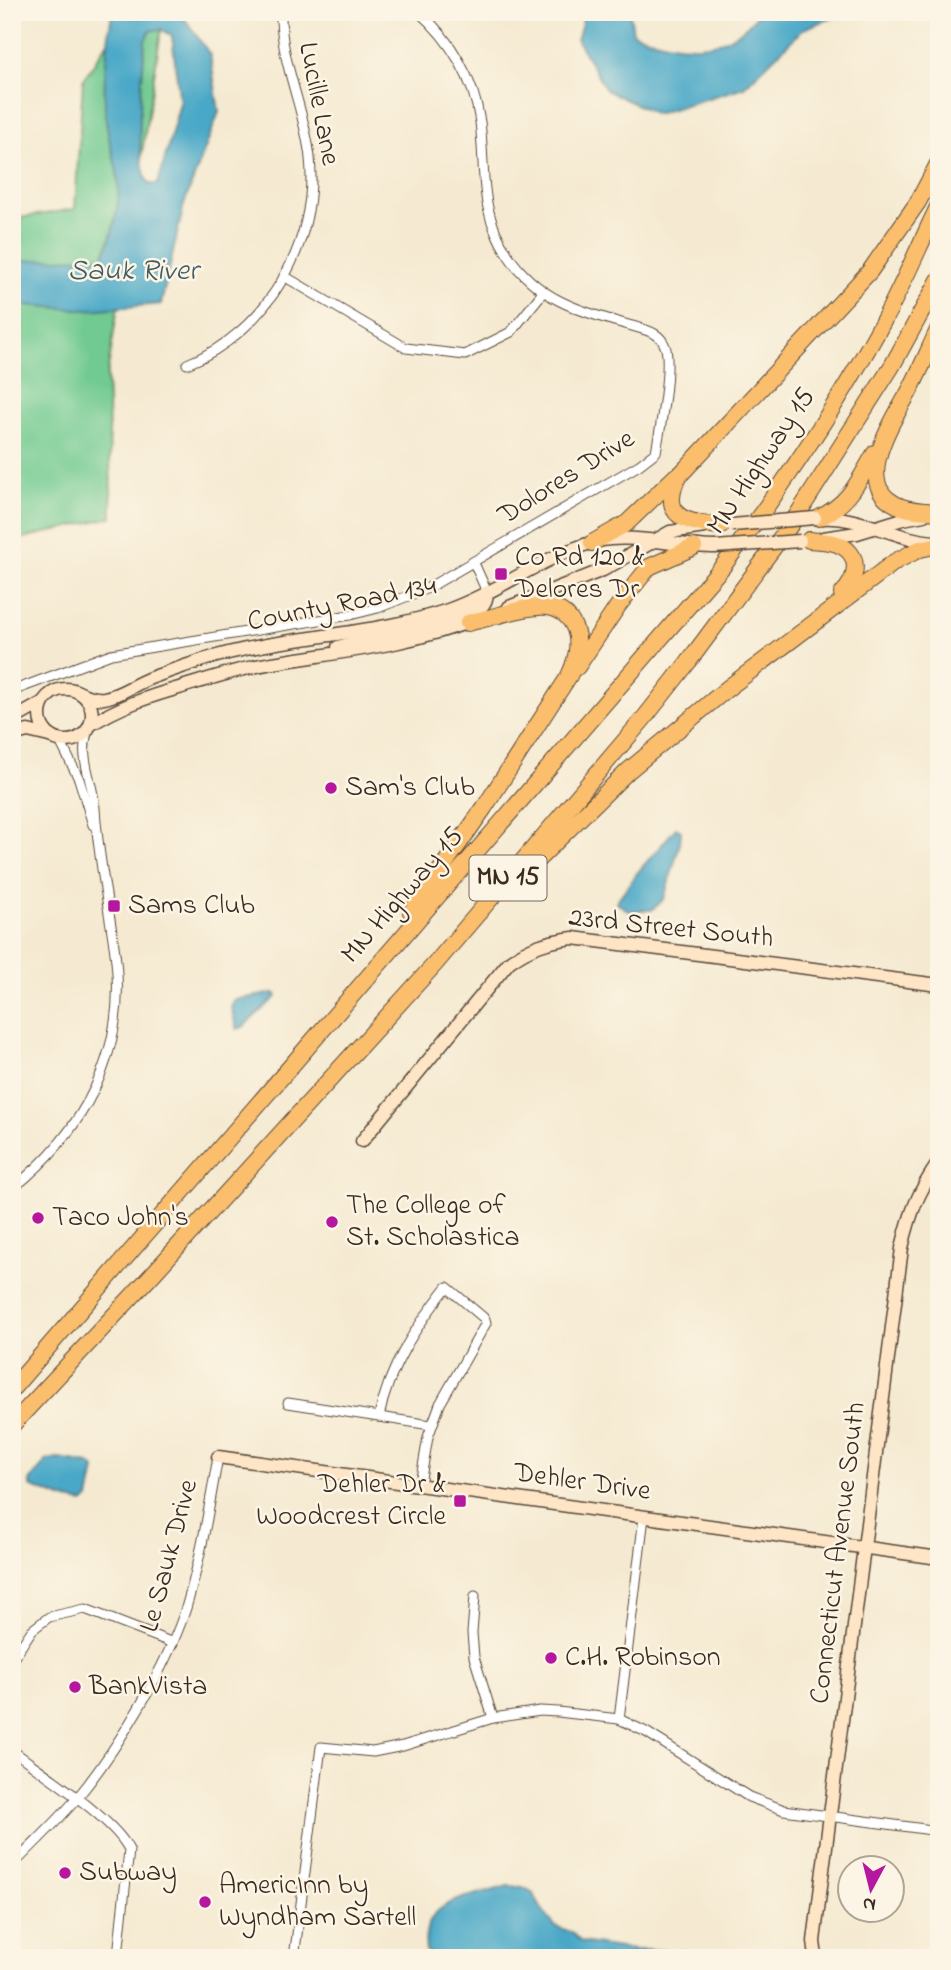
<svg xmlns="http://www.w3.org/2000/svg" width="951" height="1970" font-family="'Indie Flower',sans-serif">
<style>
.green{fill:#71ca91;stroke:#567a58;stroke-width:2}
.water{fill:#48a8c7;stroke:#426972;stroke-width:2;fill-rule:evenodd}
.lines{fill:none;stroke-linecap:round;stroke-linejoin:round}
.street-casing{stroke:#574739;stroke-width:11}
.secondary-casing{stroke:#574739;stroke-width:15}
.highway-casing{stroke:#574739;stroke-width:18}
.street{stroke:#fff;stroke-width:9}
.secondary{stroke:#fde5c5;stroke-width:12}
.highway{stroke:#fabe6d;stroke-width:16}
.secondary-bridge-casing{stroke:#574739;stroke-width:15;stroke-linecap:butt}
.secondary-bridge{stroke:#fde5c5;stroke-width:12}
.poi-dot{fill:#b5179e;stroke:#fcf5e5;stroke-width:2.5}
.labels{text-anchor:middle;dominant-baseline:central;stroke-width:5;stroke-linejoin:round;paint-order:stroke}
.shield{fill:#fcf5e5;stroke:#75675a;stroke-width:2}
.shield-label{font-size:26px;font-weight:bold;fill:#3b2a1e}
.street-label{font-size:28px;fill:#3b2a1e;stroke:#fcf5e5}
.poi-label{font-size:28px;fill:#3b2a1e;stroke:#fcf5e5;text-anchor:start}
.water-label{font-size:30px;font-style:italic;fill:#405c62;stroke:#fcf5e5}
</style>
<rect width="100%" height="100%" fill="#fcf5e5"/>
<filter id="ink" filterUnits="userSpaceOnUse"><feTurbulence type="fractalNoise" baseFrequency=".0143" numOctaves="2"/><feDisplacementMap in="SourceGraphic" scale="14" xChannelSelector="R" yChannelSelector="G"/><feConvolveMatrix kernelMatrix="1 2 1 2 8 2 1 2 1" color-interpolation-filters="sRGB"/></filter>
<filter id="wash" filterUnits="userSpaceOnUse"><feTurbulence type="fractalNoise" baseFrequency=".00686" numOctaves="4" result="noise"/><feDisplacementMap in="SourceGraphic" scale="28" xChannelSelector="R" yChannelSelector="G"/><feGaussianBlur stdDeviation="1.57" result="paint"/><feColorMatrix in="noise" values="0 0 0 0 0 0 0 0 0 0 0 0 0 0 0 0 0 1.4 0 .05"/><feComposite in="paint" operator="in"/></filter>
<g filter="url(#wash)">
<rect width="100%" height="100%" fill="#f5ead1"/>
<path class="green" d="M 164,12 L 107,376 L 112,517 L 12,541 L 12,219 L 75,209 L 83,80 L 111,37 Z"/>
<g class="water">
<path d="M 112,12 L 180,12 L 210,55 L 219,112 L 184,204 L 161,304 L 87,310 L 12,304 L 12,261 L 103,257 C 113,233 121,204 118,178 C 115,159 108,140 106,120 C 102,84 107,48 112,12 ZM 161,29 L 172,36 L 180,103 L 158,184 L 149,184 C 132,154 143,77 145,41 L 150,31 Z"/>
<path d="M 585,12 L 630,12 L 633,33 C 679,50 727,57 759,12 L 847,12 L 803,29 L 744,87 L 656,114 L 606,90 L 577,40 Z"/>
<path d="M 676,828 L 681,831 L 680,843 L 664,899 L 652,910 L 629,911 L 616,902 L 638,872 Z"/>
<path d="M 275,993 L 277,996 L 243,1027 L 237,1029 L 231,1007 L 234,1000 Z"/>
<path d="M 59,1459 L 89,1464 L 95,1469 L 89,1499 L 83,1503 L 67,1500 L 30,1486 L 30,1481 L 47,1460 Z"/>
<path d="M 508,1886 L 523,1887 L 532,1892 L 541,1908 L 555,1926 L 571,1932 L 581,1942 L 632,1950 L 686,1951 L 718,1958 L 433,1958 L 426,1950 C 419,1897 473,1898 508,1886 Z"/>
</g>
</g>
<g filter="url(#ink)">
<g class="lines">
<g class="street-casing">
<g id="street">
<path d="M 284,276 L 406,348 L 465,355 L 511,332 L 544,291"/>
<path d="M 187,364 C 266,333 319,243 310,158 C 305,109 280,62 281,12"/>
<path d="M 474,563 L 487,592"/>
<path d="M 12,691 L 111,654 L 350,615 L 378,608 L 428,588 L 639,465 L 656,452 C 660,432 672,362 665,346 C 663,341 660,337 655,334 C 647,329 635,327 625,324 C 603,318 580,311 560,301 C 540,291 520,274 508,255 C 478,209 486,172 480,122 C 474,79 451,40 419,12"/>
<path d="M 60,741 L 79,779 L 93,825"/>
<path d="M 12,1189 C 83,1133 126,1054 116,961 C 110,910 98,860 95,808 C 93,781 78,757 88,730"/>
<path d="M 288,1403 L 431,1425"/>
<path d="M 379,1417 C 389,1366 416,1327 447,1287 L 485,1319 L 486,1323 L 440,1404 L 428,1437 L 420,1484"/>
<path d="M 475,1596 L 472,1633 L 474,1657 L 493,1718"/>
<path d="M 12,1660 L 32,1630 L 49,1617 L 85,1609 L 173,1643"/>
<path d="M 619,1719 L 644,1517"/>
<path d="M 12,1750 C 42,1773 115,1819 129,1850 L 119,1946 L 120,1958"/>
<path d="M 12,1866 C 34,1843 58,1821 78,1797 C 118,1748 167,1667 186,1608 C 201,1559 209,1507 218,1457"/>
<path d="M 294,1958 L 321,1747 L 373,1752 L 403,1746 L 493,1718 L 540,1711 L 558,1712 L 619,1719 L 646,1732 L 749,1797 L 784,1810 L 939,1831"/>
</g>
</g>
<g class="secondary-casing">
<g id="secondary">
<path d="M 822,518 C 862,515 897,541 937,542"/>
<path d="M 823,538 L 857,533 L 903,519 L 924,515"/>
<path d="M 509,607 L 603,570 L 670,532 L 705,527"/>
<path d="M 338,647 C 378,635 421,631 461,616 C 467,614 476,612 481,607 C 486,603 487,598 487,592"/>
<circle cx="66" cy="715" r="26"/>
<path d="M 78,692 C 87,696 94,699 104,698 C 119,696 133,685 148,679 C 166,672 185,666 203,660 C 283,635 369,637 448,610 C 500,592 545,554 598,541 C 635,533 677,547 715,547"/>
<path d="M 12,720 L 42,703"/>
<path d="M 90,725 C 119,707 147,697 179,688 C 208,679 237,669 267,664 C 337,652 409,646 476,619"/>
<path d="M 12,735 L 28,731 L 49,736"/>
<path d="M 362,1141 L 509,962 C 529,947 548,941 573,938 L 939,985"/>
<path d="M 218,1457 L 939,1558"/>
<path d="M 816,1958 L 814,1941 L 902,1248 C 910,1213 918,1192 939,1162"/>
</g>
</g>
<g class="highway-casing">
<g id="highway">
<path d="M 939,328 C 929,349 920,371 909,392 C 893,421 848,488 902,507 C 913,511 927,511 939,512"/>
<path d="M 819,518 C 850,503 858,482 875,453"/>
<path d="M 721,526 C 687,523 659,518 678,477 L 870,271 L 918,202 L 939,162"/>
<path d="M 809,540 C 818,541 828,541 837,544 C 862,553 858,578 842,594"/>
<path d="M 592,543 L 627,523 L 676,476"/>
<path d="M 577,667 L 618,606 L 649,567 L 694,547"/>
<path d="M 525,872 L 628,771 L 728,688 L 896,561 L 920,549 L 939,545"/>
<path d="M 411,912 L 484,808 L 569,676 C 576,661 581,645 575,629 C 561,595 526,608 499,615 C 489,618 478,620 468,623"/>
<path d="M 12,1389 L 723,566 C 783,486 839,404 886,316 C 905,280 921,242 939,205"/>
<path d="M 12,1425 L 151,1276 L 435,964 L 645,717 L 689,661 L 794,520 L 892,366 L 939,280"/>
</g>
</g>
<use href="#street" class="street"/>
<use href="#secondary" class="secondary"/>
<use href="#highway" class="highway"/>
<g class="secondary-bridge-casing">
<g id="secondary-bridge">
<path d="M 732,525 L 815,518"/>
<path d="M 715,547 L 800,541"/>
</g>
</g>
<use href="#secondary-bridge" class="secondary-bridge"/>
</g>
</g>
<g class="poi-dot">
<rect x="494" y="567" width="14" height="14" rx="3.5"/>
<circle cx="331" cy="788" r="7"/>
<rect x="107" y="899" width="14" height="14" rx="3.5"/>
<circle cx="38" cy="1218" r="7"/>
<circle cx="332" cy="1222" r="7"/>
<rect x="453" y="1494" width="14" height="14" rx="3.5"/>
<circle cx="551" cy="1658" r="7"/>
<circle cx="75" cy="1687" r="7"/>
<circle cx="65" cy="1873" r="7"/>
<circle cx="205" cy="1902" r="7"/>
</g>
<g class="labels">
<rect class="shield" x="469.5" y="855.5" width="77" height="45" rx="5"/>
<g class="shield-label">
<text x="508" y="878">MN 15</text>
</g>
<g class="street-label">
<text transform="translate(318 104) rotate(79)">Lucille Lane</text>
<text transform="translate(762 462) rotate(-56)">MN Highway 15</text>
<text transform="translate(567 478) rotate(-32)">Dolores Drive</text>
<text transform="translate(342 605) rotate(-11)">County Road 134</text>
<text transform="translate(403 896) rotate(-49)">MN Highway 15</text>
<text transform="translate(671 929) rotate(6)">23rd Street South</text>
<text transform="translate(582 1483) rotate(8)">Dehler Drive</text>
<text transform="translate(839 1553) rotate(-83)">Connecticut Avenue South</text>
<text transform="translate(170 1556) rotate(-75)">Le Sauk Drive</text>
</g>
<g class="poi-label">
<text x="515" y="558">Co Rd 120 &amp;<tspan x="515" dy="32">Delores Dr</tspan></text>
<text x="345" y="788">Sam's Club</text>
<text x="128" y="906">Sams Club</text>
<text x="346" y="1206">The College of<tspan x="346" dy="32">St. Scholastica</tspan></text>
<text x="52" y="1218">Taco John's</text>
<text x="446" y="1485" text-anchor="end">Dehler Dr &amp;<tspan x="446" dy="32">Woodcrest Circle</tspan></text>
<text x="565" y="1658">C.H. Robinson</text>
<text x="89" y="1687">BankVista</text>
<text x="79" y="1873">Subway</text>
<text x="219" y="1886">AmericInn by<tspan x="219" dy="32">Wyndham Sartell</tspan></text>
</g>
<g class="water-label">
<text x="133" y="272">Sauk River</text>
</g>
</g>
<rect width="951" height="1970" fill="none" stroke="#fcf5e5" stroke-width="42"/>
<g transform="translate(871 1889) rotate(187)"><circle r="33" fill="#fcf5e5" stroke="#afa495" stroke-width="2"/>
<path d="M0-5L12 26L0 18L-12 26Z" fill="#b5179e"/>
<text y="-10" font-size="19" font-weight="bold" text-anchor="middle" fill="#3b2a1e">N</text>
</g>
</svg>
